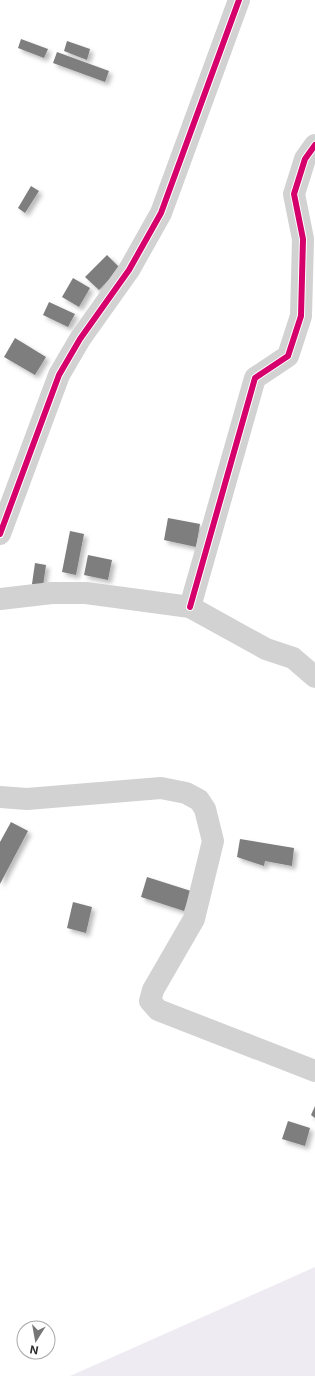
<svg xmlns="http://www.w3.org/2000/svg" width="315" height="1376" font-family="Inter,sans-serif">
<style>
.green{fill:#eeebf3}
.building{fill:#7e7e7e;filter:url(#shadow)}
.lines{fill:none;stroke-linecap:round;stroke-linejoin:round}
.minor{stroke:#d2d2d2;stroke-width:22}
.cycleway-casing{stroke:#fff;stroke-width:8}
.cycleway{stroke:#d6006c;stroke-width:6}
</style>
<defs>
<filter id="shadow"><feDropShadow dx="3.5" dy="3.5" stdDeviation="2" flood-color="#0004"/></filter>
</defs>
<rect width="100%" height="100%" fill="#fff"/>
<path class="green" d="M 315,1267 L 315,1376 L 70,1376 Z"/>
<g class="building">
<path d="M 21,39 L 48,49 L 44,58 L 18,48 Z"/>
<path d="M 67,41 L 90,49 L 87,60 L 64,51 Z"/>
<path d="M 57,52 L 109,71 L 105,82 L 53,63 Z"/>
<path d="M 31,186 L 39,191 L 25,213 L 18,208 Z"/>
<path d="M 107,255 L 120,268 L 99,290 L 85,277 Z"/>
<path d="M 73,278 L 90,288 L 79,307 L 62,297 Z"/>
<path d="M 49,302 L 75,314 L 68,327 L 43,315 Z"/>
<path d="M 15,338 L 46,357 L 35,375 L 4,357 Z"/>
<path d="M 168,518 L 200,524 L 196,547 L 164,540 Z"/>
<path d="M 70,531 L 84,534 L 76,575 L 62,572 Z"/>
<path d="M 88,555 L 112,560 L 108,580 L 84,575 Z"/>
<path d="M 35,563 L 46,565 L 43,586 L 32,584 Z"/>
<path d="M 11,822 L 28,831 L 0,884 L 0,842 Z"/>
<path d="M 240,839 L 294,848 L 292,866 L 265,861 L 264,866 L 237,857 Z"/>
<path d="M 147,877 L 191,891 L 184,911 L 141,897 Z"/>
<path d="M 73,902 L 92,907 L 86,933 L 67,928 Z"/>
<path d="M 315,1106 L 315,1118 L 311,1115 Z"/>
<path d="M 288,1121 L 310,1128 L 305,1146 L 282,1139 Z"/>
</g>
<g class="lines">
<g class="minor">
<path d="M 0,534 L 59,375 L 80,339 L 129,270 L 161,213 L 239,0"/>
<path d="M 0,599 L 52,593 L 86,593 L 190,607 L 266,649 L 293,658 L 315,677"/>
<path d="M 190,607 L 255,378 L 288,356 L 301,316 L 303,239 L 294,194 L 305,159 L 315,145"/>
<path d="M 0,797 L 27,799 L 161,788 L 186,793 L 199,800 L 205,809 L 213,841 L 194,919 L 153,990 L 150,1001 L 158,1010 L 315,1071"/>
</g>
<g class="cycleway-casing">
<g id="cycleway">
<path d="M 0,534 L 59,375 L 80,339 L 129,270 L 161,213 L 239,0"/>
<path d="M 190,607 L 255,378 L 288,356 L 301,316 L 303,239 L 294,194 L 305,159 L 315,145"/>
</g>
</g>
<use href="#cycleway" class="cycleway"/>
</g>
<g transform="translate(36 1340) rotate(191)"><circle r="19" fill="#ffffff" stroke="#ababab"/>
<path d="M0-3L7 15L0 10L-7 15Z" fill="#767676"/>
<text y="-6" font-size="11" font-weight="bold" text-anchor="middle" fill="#2d2d2d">N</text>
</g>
</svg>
